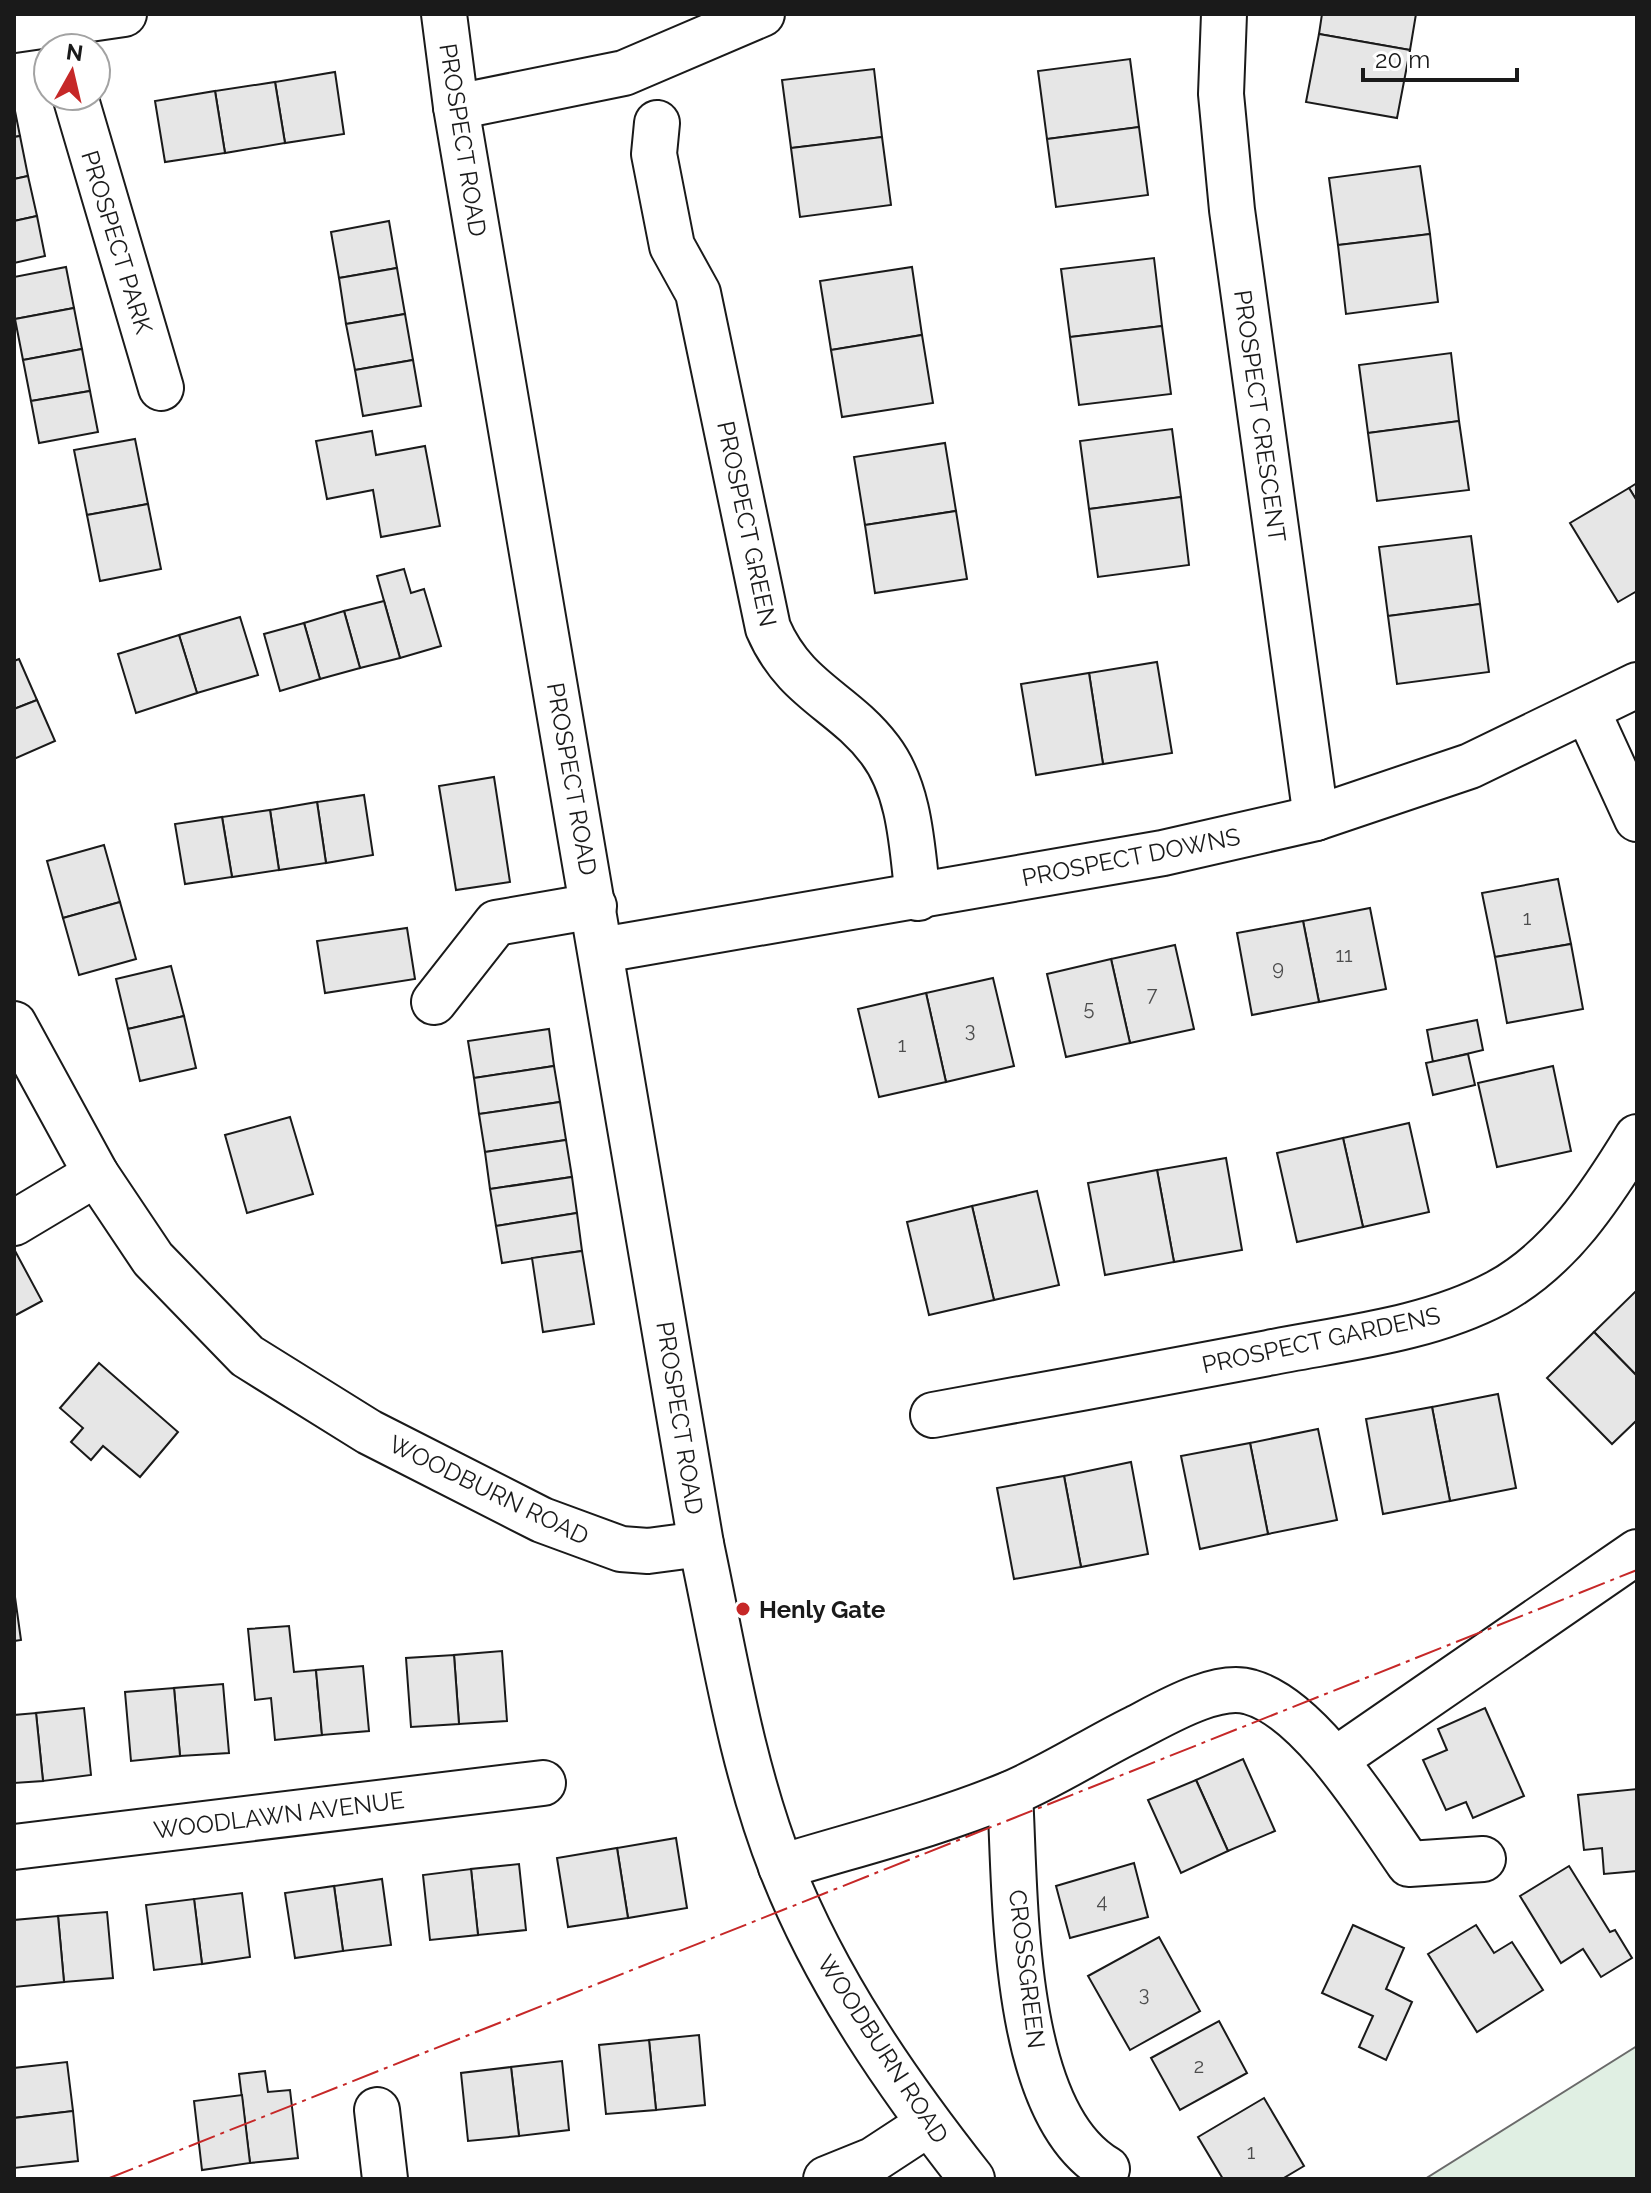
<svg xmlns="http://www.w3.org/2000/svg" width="1651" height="2193" font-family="Raleway,sans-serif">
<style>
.green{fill:#e0efe3;stroke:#6a6a6a;stroke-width:2}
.building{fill:#e6e6e6;stroke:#1a1a1a;stroke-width:2}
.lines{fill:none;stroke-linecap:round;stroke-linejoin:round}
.minor-casing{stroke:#1a1a1a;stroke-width:48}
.minor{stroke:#fff;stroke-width:44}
.power{stroke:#c62828;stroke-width:2;stroke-dasharray:28 6 4 6;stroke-linecap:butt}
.poi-dot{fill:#c62828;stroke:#fff;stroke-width:3}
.labels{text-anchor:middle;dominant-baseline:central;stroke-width:6;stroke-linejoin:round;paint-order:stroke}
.number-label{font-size:20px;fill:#4d4d4d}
.street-label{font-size:24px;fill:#1a1a1a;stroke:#fff}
.poi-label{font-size:24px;font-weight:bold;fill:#1a1a1a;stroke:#fff;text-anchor:start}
</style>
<rect width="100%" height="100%" fill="#fff"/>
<path class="green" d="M 1637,2046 L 1637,2179 L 1425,2179 Z"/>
<g class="building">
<path d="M 1322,14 L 1416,14 L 1410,50 L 1319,34 Z"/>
<path d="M 1319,34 L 1410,50 L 1397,118 L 1306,102 Z"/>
<path d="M 1130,59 L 1139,127 L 1047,139 L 1038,71 Z"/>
<path d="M 874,69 L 882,137 L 791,148 L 782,80 Z"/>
<path d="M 335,72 L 344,134 L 285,143 L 275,82 Z"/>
<path d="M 275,82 L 285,143 L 225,153 L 215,91 Z"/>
<path d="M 215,91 L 225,153 L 165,162 L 155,101 Z"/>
<path d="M 14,106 L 20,136 L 14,137 Z"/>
<path d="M 1139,127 L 1148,195 L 1056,207 L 1047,139 Z"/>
<path d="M 20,136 L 28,176 L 14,179 L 14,137 Z"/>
<path d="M 882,137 L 891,205 L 800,217 L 791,148 Z"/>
<path d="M 1420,166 L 1430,234 L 1338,245 L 1329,178 Z"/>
<path d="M 28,176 L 37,216 L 14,221 L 14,179 Z"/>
<path d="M 37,216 L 45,256 L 14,263 L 14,221 Z"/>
<path d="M 389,221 L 397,268 L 339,278 L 331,232 Z"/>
<path d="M 1430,234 L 1438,302 L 1346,314 L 1338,245 Z"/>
<path d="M 1154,258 L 1162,326 L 1070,337 L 1061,269 Z"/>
<path d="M 66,267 L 74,308 L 15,319 L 14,277 Z"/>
<path d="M 912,267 L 922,335 L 831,350 L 820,281 Z"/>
<path d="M 397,268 L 405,314 L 346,324 L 339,278 Z"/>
<path d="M 74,308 L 82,349 L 23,360 L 15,319 Z"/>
<path d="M 405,314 L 413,360 L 355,370 L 346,324 Z"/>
<path d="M 1162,326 L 1171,394 L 1079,405 L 1070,337 Z"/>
<path d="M 922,335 L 933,403 L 842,417 L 831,350 Z"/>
<path d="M 82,349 L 90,391 L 31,401 L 23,360 Z"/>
<path d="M 1451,353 L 1459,421 L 1368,433 L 1359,365 Z"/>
<path d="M 413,360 L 421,406 L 363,416 L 355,370 Z"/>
<path d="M 90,391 L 98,432 L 39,443 L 31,401 Z"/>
<path d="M 1459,421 L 1469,490 L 1377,501 L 1368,433 Z"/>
<path d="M 1172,429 L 1181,497 L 1089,509 L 1080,441 Z"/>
<path d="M 372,431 L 376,455 L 425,446 L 440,526 L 381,537 L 373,490 L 327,499 L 316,441 Z"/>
<path d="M 135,439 L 148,504 L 87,515 L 74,450 Z"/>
<path d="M 945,443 L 956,511 L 865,525 L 854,457 Z"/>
<path d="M 1637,483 L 1637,501 L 1629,488 Z"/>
<path d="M 1629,488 L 1637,501 L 1637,591 L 1618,602 L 1570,523 Z"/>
<path d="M 1181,497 L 1189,565 L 1098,577 L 1089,509 Z"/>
<path d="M 148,504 L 161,569 L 100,581 L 87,515 Z"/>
<path d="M 956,511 L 967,579 L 875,593 L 865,525 Z"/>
<path d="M 1471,536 L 1480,604 L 1388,616 L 1379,547 Z"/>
<path d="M 404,569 L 411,593 L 424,589 L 441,646 L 400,658 L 377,576 Z"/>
<path d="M 384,601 L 400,658 L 360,668 L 344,611 Z"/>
<path d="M 1480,604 L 1489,672 L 1397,684 L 1388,616 Z"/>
<path d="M 344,611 L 360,668 L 320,679 L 304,623 Z"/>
<path d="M 240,617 L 258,675 L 197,693 L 179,635 Z"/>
<path d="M 304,623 L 320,679 L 280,691 L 264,634 Z"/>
<path d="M 179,635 L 197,693 L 136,713 L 118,654 Z"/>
<path d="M 19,659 L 37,700 L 14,709 L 14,661 Z"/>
<path d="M 1157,662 L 1172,753 L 1103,764 L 1089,673 Z"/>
<path d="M 1089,673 L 1103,764 L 1036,775 L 1021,684 Z"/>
<path d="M 37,700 L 55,741 L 14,759 L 14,709 Z"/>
<path d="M 494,777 L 510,882 L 456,890 L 439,786 Z"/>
<path d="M 364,795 L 373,855 L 326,863 L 317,802 Z"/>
<path d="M 317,802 L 326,863 L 279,870 L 270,810 Z"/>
<path d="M 270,810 L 279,870 L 232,877 L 222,817 Z"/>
<path d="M 222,817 L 232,877 L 185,884 L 175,824 Z"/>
<path d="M 104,845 L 120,902 L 63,918 L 47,861 Z"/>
<path d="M 1558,879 L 1571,944 L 1495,957 L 1482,893 Z"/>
<path d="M 120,902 L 136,959 L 79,975 L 63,918 Z"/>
<path d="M 1370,908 L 1386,989 L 1319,1002 L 1303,921 Z"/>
<path d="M 1303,921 L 1319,1002 L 1252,1015 L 1237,933 Z"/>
<path d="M 407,928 L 415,979 L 325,993 L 317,941 Z"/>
<path d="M 1571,944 L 1583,1009 L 1507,1023 L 1495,957 Z"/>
<path d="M 1175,945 L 1194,1029 L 1130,1043 L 1111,959 Z"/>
<path d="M 1111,959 L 1130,1043 L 1066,1057 L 1047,974 Z"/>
<path d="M 171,966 L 184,1016 L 128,1029 L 116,979 Z"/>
<path d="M 993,978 L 1014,1066 L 946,1082 L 926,993 Z"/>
<path d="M 926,993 L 946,1082 L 879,1097 L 858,1009 Z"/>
<path d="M 184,1016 L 196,1068 L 140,1081 L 128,1029 Z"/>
<path d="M 1477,1020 L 1483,1050 L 1433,1062 L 1427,1030 Z"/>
<path d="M 549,1029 L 554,1066 L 474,1078 L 468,1041 Z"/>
<path d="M 1468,1054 L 1475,1085 L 1433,1095 L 1426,1063 Z"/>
<path d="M 554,1066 L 560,1102 L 479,1114 L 474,1078 Z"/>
<path d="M 1553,1066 L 1571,1151 L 1497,1167 L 1478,1083 Z"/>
<path d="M 560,1102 L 566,1140 L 485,1152 L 479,1114 Z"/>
<path d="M 290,1117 L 313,1194 L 247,1213 L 225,1135 Z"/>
<path d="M 1409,1123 L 1429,1212 L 1363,1227 L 1343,1138 Z"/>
<path d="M 1343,1138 L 1363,1227 L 1297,1242 L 1277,1153 Z"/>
<path d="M 566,1140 L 572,1177 L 490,1189 L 485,1152 Z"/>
<path d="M 1226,1158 L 1242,1250 L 1174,1262 L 1157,1170 Z"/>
<path d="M 1157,1170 L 1174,1262 L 1105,1275 L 1088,1183 Z"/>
<path d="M 572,1177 L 577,1213 L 496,1226 L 490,1189 Z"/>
<path d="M 1037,1191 L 1059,1285 L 994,1300 L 972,1206 Z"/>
<path d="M 972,1206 L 994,1300 L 929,1315 L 907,1222 Z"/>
<path d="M 577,1213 L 582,1251 L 502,1263 L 496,1226 Z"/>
<path d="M 14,1249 L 42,1301 L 14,1316 Z"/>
<path d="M 582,1251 L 594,1324 L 543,1332 L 532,1258 Z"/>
<path d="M 1637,1290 L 1637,1376 L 1594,1332 Z"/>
<path d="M 1594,1332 L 1637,1376 L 1637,1420 L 1612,1444 L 1547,1378 Z"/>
<path d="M 99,1363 L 178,1432 L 140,1477 L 103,1446 L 91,1460 L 71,1442 L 83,1428 L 60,1408 Z"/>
<path d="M 1498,1394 L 1516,1488 L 1450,1501 L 1432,1407 Z"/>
<path d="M 1432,1407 L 1450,1501 L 1383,1514 L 1366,1419 Z"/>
<path d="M 1318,1429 L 1337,1520 L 1268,1534 L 1250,1443 Z"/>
<path d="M 1250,1443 L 1268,1534 L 1200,1549 L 1181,1456 Z"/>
<path d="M 1131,1462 L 1148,1554 L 1081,1567 L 1064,1476 Z"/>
<path d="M 1064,1476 L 1081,1567 L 1014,1579 L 997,1488 Z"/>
<path d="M 14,1590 L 21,1640 L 14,1641 Z"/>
<path d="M 289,1626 L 294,1672 L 316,1670 L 322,1735 L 275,1740 L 271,1698 L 255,1700 L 248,1629 Z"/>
<path d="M 502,1651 L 507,1721 L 459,1724 L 454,1655 Z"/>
<path d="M 454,1655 L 459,1724 L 411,1727 L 406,1658 Z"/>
<path d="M 363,1666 L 369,1731 L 322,1735 L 316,1670 Z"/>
<path d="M 223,1684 L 229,1753 L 180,1756 L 174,1688 Z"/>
<path d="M 174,1688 L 180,1756 L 131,1761 L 125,1692 Z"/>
<path d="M 84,1708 L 91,1775 L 43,1781 L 36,1713 Z"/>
<path d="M 1485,1708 L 1524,1796 L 1473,1818 L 1466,1802 L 1446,1810 L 1423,1760 L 1447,1750 L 1438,1729 Z"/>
<path d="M 36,1713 L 43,1781 L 14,1783 L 14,1715 Z"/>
<path d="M 1243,1759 L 1275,1831 L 1228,1851 L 1196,1780 Z"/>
<path d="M 1196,1780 L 1228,1851 L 1181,1873 L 1148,1800 Z"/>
<path d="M 1637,1789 L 1637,1871 L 1604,1874 L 1602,1848 L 1584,1850 L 1578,1795 Z"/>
<path d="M 676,1838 L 687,1908 L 628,1918 L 617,1848 Z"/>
<path d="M 617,1848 L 628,1918 L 568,1927 L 557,1858 Z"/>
<path d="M 1134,1863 L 1148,1917 L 1070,1938 L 1056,1886 Z"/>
<path d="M 519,1864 L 526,1930 L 478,1935 L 471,1869 Z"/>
<path d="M 1569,1866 L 1610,1932 L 1615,1930 L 1632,1958 L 1601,1977 L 1583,1949 L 1561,1963 L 1520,1896 Z"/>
<path d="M 471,1869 L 478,1935 L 430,1940 L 423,1875 Z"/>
<path d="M 382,1879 L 391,1945 L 343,1951 L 334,1886 Z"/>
<path d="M 334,1886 L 343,1951 L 295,1958 L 285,1893 Z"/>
<path d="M 242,1893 L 250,1957 L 202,1964 L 194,1899 Z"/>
<path d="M 194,1899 L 202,1964 L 154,1970 L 146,1905 Z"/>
<path d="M 107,1912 L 113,1978 L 64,1982 L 58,1916 Z"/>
<path d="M 58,1916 L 64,1982 L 14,1987 L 14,1920 Z"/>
<path d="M 1353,1925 L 1404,1948 L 1386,1989 L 1412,2002 L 1386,2060 L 1359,2047 L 1373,2016 L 1322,1993 Z"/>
<path d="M 1476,1925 L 1494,1953 L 1512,1942 L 1543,1990 L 1477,2032 L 1428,1954 Z"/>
<path d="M 1159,1937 L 1200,2011 L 1130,2050 L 1088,1976 Z"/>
<path d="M 1219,2021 L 1247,2073 L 1180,2110 L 1151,2058 Z"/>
<path d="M 699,2035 L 705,2105 L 656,2110 L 649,2040 Z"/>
<path d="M 649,2040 L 656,2110 L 606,2114 L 599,2045 Z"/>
<path d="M 562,2061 L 569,2130 L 519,2136 L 511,2067 Z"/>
<path d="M 67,2062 L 73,2111 L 14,2118 L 14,2068 Z"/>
<path d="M 511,2067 L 519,2136 L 468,2141 L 461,2073 Z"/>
<path d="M 265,2071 L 268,2092 L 290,2090 L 298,2158 L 250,2163 L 239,2074 Z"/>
<path d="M 242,2095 L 250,2163 L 202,2170 L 194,2101 Z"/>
<path d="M 1264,2098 L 1304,2166 L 1282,2179 L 1223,2179 L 1198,2137 Z"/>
<path d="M 73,2111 L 78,2161 L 14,2168 L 14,2118 Z"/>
</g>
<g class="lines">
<g class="minor-casing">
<g id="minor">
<path d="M 444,14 L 456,107 L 701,1544 C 724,1652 741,1765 782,1869 C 826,1981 897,2084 972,2179"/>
<path d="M 1224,14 L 1221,94 L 1232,210 L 1316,818"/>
<path d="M 14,30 L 124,14"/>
<path d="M 75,96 L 161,388"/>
<path d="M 456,107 L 624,73 L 762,14"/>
<path d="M 657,123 L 654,154 L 672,246 L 698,293 L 768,628 C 795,691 843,701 880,750 C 911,791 912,849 918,898"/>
<path d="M 1587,710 L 1637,819"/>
<path d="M 602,950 L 1163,853 L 1316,818 L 1470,766 L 1637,685"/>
<path d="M 434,1002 L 496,923 L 594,906"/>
<path d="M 14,1024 L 96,1174 L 153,1259 L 247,1356 L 369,1432 L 542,1520 L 621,1549 L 648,1551 L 701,1544"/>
<path d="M 14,1223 L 96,1174"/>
<path d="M 933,1415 C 1045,1395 1156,1374 1268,1353 C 1344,1338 1427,1330 1497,1293 C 1560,1259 1601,1196 1637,1137"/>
<path d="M 1335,1760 L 1637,1552"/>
<path d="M 1010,1794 C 1016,1895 1010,2112 1107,2169"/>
<path d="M 14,1847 L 543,1783"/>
<path d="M 781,1867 C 856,1844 934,1825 1007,1795 C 1051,1777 1093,1749 1136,1728 C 1165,1713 1217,1682 1250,1692 C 1311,1709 1374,1814 1409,1864 L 1483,1859"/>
<path d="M 377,2110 L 385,2179"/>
<path d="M 826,2179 L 873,2160 L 928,2124"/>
</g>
</g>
<use href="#minor" class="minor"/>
<path class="power" d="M 107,2179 L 1637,1570"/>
</g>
<circle class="poi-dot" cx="743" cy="1609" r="8"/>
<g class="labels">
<g class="number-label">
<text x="1527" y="918">1</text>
<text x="1344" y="955">11</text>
<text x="1278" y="968">9</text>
<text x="1152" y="994">7</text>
<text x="1089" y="1008">5</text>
<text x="970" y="1030">3</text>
<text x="902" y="1045">1</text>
<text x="1102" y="1901">4</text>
<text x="1144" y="1994">3</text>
<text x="1199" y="2066">2</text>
<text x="1251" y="2152">1</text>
</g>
<g class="street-label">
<text transform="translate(463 140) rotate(81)">PROSPECT ROAD</text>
<text transform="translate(117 242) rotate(73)">PROSPECT PARK</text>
<text transform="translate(1260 416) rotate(82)">PROSPECT CRESCENT</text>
<text transform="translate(747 524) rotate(78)">PROSPECT GREEN</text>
<text transform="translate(572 779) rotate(80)">PROSPECT ROAD</text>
<text transform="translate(1131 857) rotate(-11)">PROSPECT DOWNS</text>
<text transform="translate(1321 1340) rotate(-12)">PROSPECT GARDENS</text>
<text transform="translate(680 1418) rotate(81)">PROSPECT ROAD</text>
<text transform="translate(489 1490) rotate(26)">WOODBURN ROAD</text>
<text transform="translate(279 1815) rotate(-7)">WOODLAWN AVENUE</text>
<text transform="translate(1027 1969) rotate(83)">CROSSGREEN</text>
<text transform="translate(883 2049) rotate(57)">WOODBURN ROAD</text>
</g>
<g class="poi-label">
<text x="759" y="1609">Henly Gate</text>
</g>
</g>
<rect width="1651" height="2193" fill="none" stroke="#1a1a1a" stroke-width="32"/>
<g transform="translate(72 72) rotate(8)"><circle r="38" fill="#ffffff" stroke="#a3a3a3" stroke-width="2"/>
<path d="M0-6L14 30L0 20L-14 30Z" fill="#c62828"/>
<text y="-12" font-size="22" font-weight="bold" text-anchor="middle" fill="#1a1a1a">N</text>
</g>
<path d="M1363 68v12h154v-12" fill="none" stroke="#1a1a1a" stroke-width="4"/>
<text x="1375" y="68" font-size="24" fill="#1a1a1a" stroke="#ffffff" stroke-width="6" paint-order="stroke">20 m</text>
</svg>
